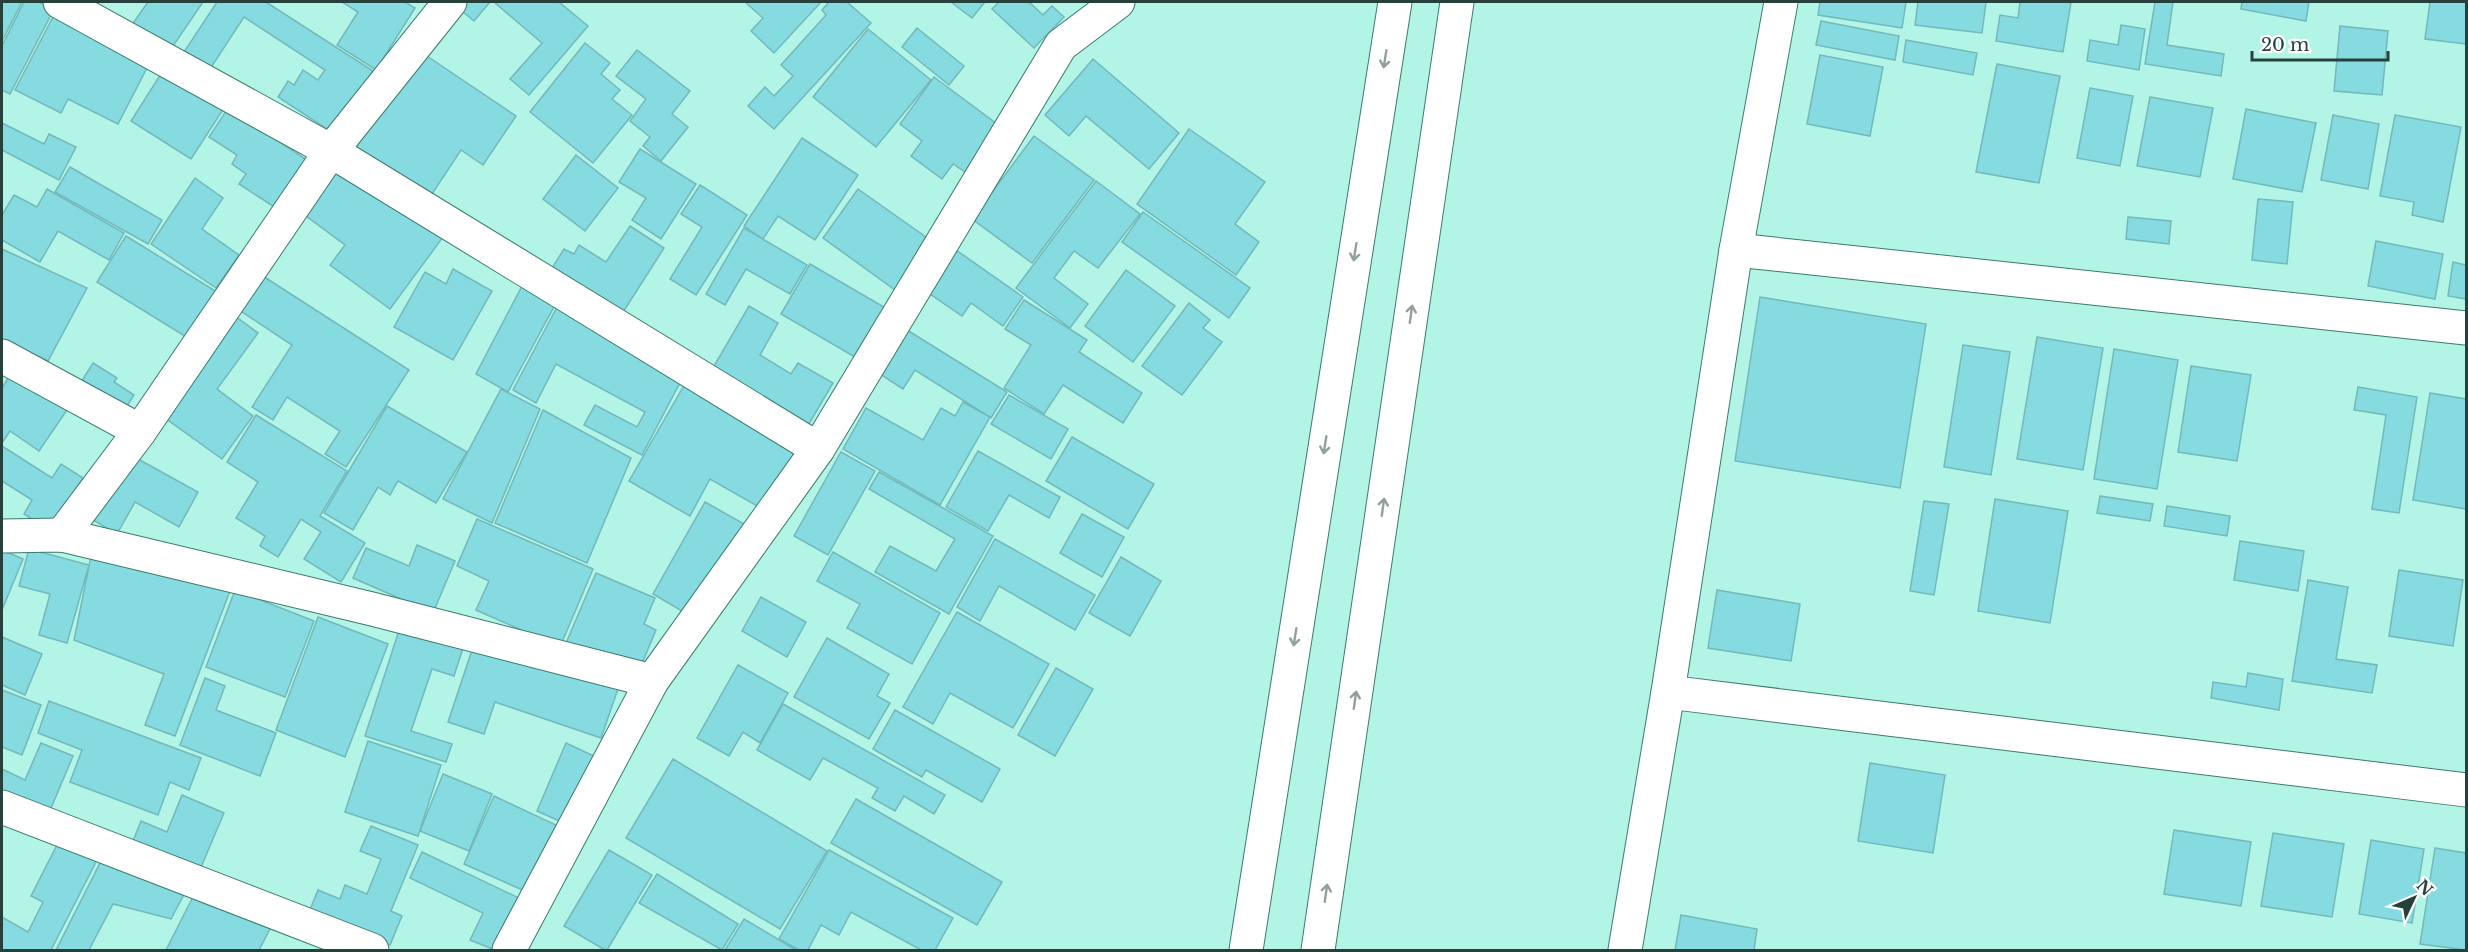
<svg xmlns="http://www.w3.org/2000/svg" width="2468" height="952" font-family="'Libre Baskerville',serif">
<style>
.building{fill:#85dbdf;stroke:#73b8bb;stroke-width:1.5}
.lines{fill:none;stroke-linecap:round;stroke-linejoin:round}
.minor-casing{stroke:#3a7b6e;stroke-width:35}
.major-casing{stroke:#3a7b6e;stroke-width:35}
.minor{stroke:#fff;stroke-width:33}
.major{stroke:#fff;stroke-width:33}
.oneway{stroke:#92a09d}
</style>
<rect width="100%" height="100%" fill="#b2f4e5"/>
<g class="building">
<path d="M 2,2 L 22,2 L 2,41 Z"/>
<path d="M 24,2 L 39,2 L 54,9 L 10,94 L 2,90 L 2,46 Z"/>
<path d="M 148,2 L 203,2 L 169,52 L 131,26 Z"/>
<path d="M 217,2 L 266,2 L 373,71 L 333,133 L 278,97 L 288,81 L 294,85 L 303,70 L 318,80 L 325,70 L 244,17 L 210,69 L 184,52 Z"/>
<path d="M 342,2 L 405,2 L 415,8 L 376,70 L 337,45 L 358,12 Z"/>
<path d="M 453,2 L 490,2 L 474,21 L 452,3 Z"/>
<path d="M 494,2 L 559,2 L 588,26 L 529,95 L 510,79 L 542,43 Z"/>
<path d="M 745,2 L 821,2 L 774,53 L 751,31 L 763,18 Z"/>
<path d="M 829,2 L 847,2 L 871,23 L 774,129 L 748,106 L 765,87 L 774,96 L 793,76 L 781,65 L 826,15 L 822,10 Z"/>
<path d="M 951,2 L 985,2 L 972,18 Z"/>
<path d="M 999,2 L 1029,2 L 1043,15 L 1052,6 L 1064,17 L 1034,48 L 992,9 Z"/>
<path d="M 1820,2 L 1906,2 L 1902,28 L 1818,15 Z"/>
<path d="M 1918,2 L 1986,2 L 1982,33 L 1915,25 Z"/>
<path d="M 2020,2 L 2071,2 L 2063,52 L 1996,41 L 2000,15 L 2018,18 Z"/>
<path d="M 2155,2 L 2173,2 L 2167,45 L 2224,54 L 2221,76 L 2145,64 Z"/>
<path d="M 2242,2 L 2309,2 L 2306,21 L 2241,9 Z"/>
<path d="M 2430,2 L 2466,2 L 2466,44 L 2425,39 Z"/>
<path d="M 55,13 L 150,62 L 118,124 L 68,99 L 61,113 L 15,90 Z"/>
<path d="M 1821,21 L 1899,36 L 1895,60 L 1816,45 Z"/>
<path d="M 2121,25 L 2145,29 L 2139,70 L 2087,61 L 2090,40 L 2118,45 Z"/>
<path d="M 2340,26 L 2388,31 L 2382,95 L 2334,91 Z"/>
<path d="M 917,28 L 964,66 L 949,85 L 902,47 Z"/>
<path d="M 868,29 L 931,80 L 876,147 L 813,97 Z"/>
<path d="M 1906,40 L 1977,53 L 1973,75 L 1903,62 Z"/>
<path d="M 585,43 L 610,63 L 601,74 L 620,90 L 612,99 L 632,115 L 593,163 L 530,112 Z"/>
<path d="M 637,50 L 690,91 L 672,114 L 688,127 L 661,161 L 643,146 L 650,137 L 630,121 L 646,99 L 616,76 Z"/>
<path d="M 421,52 L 516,116 L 483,165 L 461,150 L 430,197 L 356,147 Z"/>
<path d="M 1820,55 L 1883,67 L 1870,136 L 1807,124 Z"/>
<path d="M 1093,59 L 1179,133 L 1149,169 L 1086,116 L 1069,136 L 1045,115 Z"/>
<path d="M 1997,64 L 2060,76 L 2039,183 L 1976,172 Z"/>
<path d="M 164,69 L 224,108 L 191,159 L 131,121 Z"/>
<path d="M 934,77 L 1005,130 L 971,176 L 953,164 L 942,179 L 911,156 L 922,141 L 900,124 Z"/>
<path d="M 2090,88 L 2133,96 L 2120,166 L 2077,158 Z"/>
<path d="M 2150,97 L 2213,108 L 2200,177 L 2137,166 Z"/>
<path d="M 228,108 L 313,164 L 282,212 L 239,184 L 246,174 L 232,164 L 237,155 L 209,137 Z"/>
<path d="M 2246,109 L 2316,123 L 2302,192 L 2233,179 Z"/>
<path d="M 2333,115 L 2379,124 L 2368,189 L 2321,180 Z"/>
<path d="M 2395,115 L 2461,127 L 2443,222 L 2412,215 L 2414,202 L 2380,196 Z"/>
<path d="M 2,123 L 44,144 L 49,134 L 76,147 L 59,180 L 2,150 Z"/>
<path d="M 1189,129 L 1265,182 L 1235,224 L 1259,242 L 1236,275 L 1137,204 Z"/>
<path d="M 1034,136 L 1094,180 L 1032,263 L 972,219 Z"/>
<path d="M 802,138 L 858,175 L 815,240 L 778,216 L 763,239 L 744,226 Z"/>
<path d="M 640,149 L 696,184 L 661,239 L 632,220 L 646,198 L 619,182 Z"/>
<path d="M 576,155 L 618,188 L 585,231 L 543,199 Z"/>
<path d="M 335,158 L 443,237 L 390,309 L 330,265 L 345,245 L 298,210 Z"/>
<path d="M 70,167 L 162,220 L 148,244 L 55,192 Z"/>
<path d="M 195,178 L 223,198 L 202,229 L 239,255 L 216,288 L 151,244 Z"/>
<path d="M 1096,181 L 1140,214 L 1098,268 L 1074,251 L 1054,278 L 1088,304 L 1070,328 L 1016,288 Z"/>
<path d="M 700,185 L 747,215 L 696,295 L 670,279 L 702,227 L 681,214 Z"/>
<path d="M 47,189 L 124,233 L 109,260 L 58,231 L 40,262 L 2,240 L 2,215 L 14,195 L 37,207 Z"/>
<path d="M 858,189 L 930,240 L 895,290 L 823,238 Z"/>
<path d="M 2258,199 L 2293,202 L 2287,264 L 2252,260 Z"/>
<path d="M 1143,212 L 1250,288 L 1229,318 L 1122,242 Z"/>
<path d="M 2128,217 L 2171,221 L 2169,244 L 2126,239 Z"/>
<path d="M 630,226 L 664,248 L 620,317 L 549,273 L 564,249 L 574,254 L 579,245 L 606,262 Z"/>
<path d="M 744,228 L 807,265 L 790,294 L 746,269 L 725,305 L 706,294 Z"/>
<path d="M 126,236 L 217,292 L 188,338 L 97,282 Z"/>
<path d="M 2376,241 L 2443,254 L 2435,299 L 2368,286 Z"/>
<path d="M 2,249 L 87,288 L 48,361 L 2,340 Z"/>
<path d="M 956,250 L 1023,297 L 1003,326 L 971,303 L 962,316 L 927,292 Z"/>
<path d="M 2453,262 L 2466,265 L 2466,299 L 2448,296 Z"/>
<path d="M 810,264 L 889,310 L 860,360 L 781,314 Z"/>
<path d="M 453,269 L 492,291 L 453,360 L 394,327 L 425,272 L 446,284 Z"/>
<path d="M 1126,270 L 1175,306 L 1133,362 L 1085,326 Z"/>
<path d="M 255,271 L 409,370 L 346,467 L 325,454 L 340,431 L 287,397 L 273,420 L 252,407 L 292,345 L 233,306 Z"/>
<path d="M 522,286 L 556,303 L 508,392 L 476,374 Z"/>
<path d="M 1760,297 L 1926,324 L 1900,488 L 1735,461 Z"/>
<path d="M 1024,300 L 1087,340 L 1079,352 L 1142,393 L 1123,423 L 1063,385 L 1044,414 L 1004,388 L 1031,345 L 1005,329 Z"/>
<path d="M 1189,303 L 1210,320 L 1203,328 L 1222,342 L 1182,395 L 1142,366 Z"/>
<path d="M 749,306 L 778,323 L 760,355 L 791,374 L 798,363 L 833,383 L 806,429 L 710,373 Z"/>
<path d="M 557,307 L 684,375 L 642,455 L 584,425 L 595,405 L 637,427 L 645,412 L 556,364 L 536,403 L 513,390 Z"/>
<path d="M 231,313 L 258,333 L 217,389 L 253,416 L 222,459 L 158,413 Z"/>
<path d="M 907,330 L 1007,392 L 991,418 L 915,370 L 903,389 L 880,374 Z"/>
<path d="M 2037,337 L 2103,348 L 2083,470 L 2017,459 Z"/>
<path d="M 1963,345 L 2010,352 L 1991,475 L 1944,467 Z"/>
<path d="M 2114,349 L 2178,360 L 2157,489 L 2094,479 Z"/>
<path d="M 93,363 L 117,378 L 114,382 L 134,395 L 122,414 L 78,387 Z"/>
<path d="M 2191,366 L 2251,375 L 2237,461 L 2178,452 Z"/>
<path d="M 11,373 L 67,410 L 39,451 L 10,431 L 2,443 L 2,388 Z"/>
<path d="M 686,382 L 802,448 L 766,511 L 710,479 L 690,516 L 629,481 Z"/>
<path d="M 2358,387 L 2417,397 L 2399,513 L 2372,509 L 2386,415 L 2354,410 Z"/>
<path d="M 501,389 L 540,409 L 492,523 L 443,499 Z"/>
<path d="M 2430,393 L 2466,399 L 2466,509 L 2413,500 Z"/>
<path d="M 1009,395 L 1068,429 L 1051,459 L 991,424 Z"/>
<path d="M 963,402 L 990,417 L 940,505 L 843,449 L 866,408 L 923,440 L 941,408 L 955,416 Z"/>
<path d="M 387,406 L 467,452 L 436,503 L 398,481 L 390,495 L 378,487 L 353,530 L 324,513 Z"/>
<path d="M 543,410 L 631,458 L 587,563 L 495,523 Z"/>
<path d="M 256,415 L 347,471 L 320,516 L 365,543 L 341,582 L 304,559 L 321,532 L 301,519 L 278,557 L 260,546 L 265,536 L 236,518 L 258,482 L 227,462 Z"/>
<path d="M 1072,437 L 1154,484 L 1128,529 L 1046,481 Z"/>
<path d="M 2,446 L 52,478 L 61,464 L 83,478 L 50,531 L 24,514 L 32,500 L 2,481 Z"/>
<path d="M 978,451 L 1060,497 L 1049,518 L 1009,495 L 988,531 L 946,507 Z"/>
<path d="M 841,452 L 875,471 L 828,555 L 794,536 Z"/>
<path d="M 129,454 L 198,492 L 179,527 L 135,502 L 117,534 L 93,520 Z"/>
<path d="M 879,472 L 993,536 L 949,614 L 875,572 L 890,546 L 936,571 L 955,539 L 869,489 Z"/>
<path d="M 2100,496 L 2153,504 L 2150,521 L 2097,513 Z"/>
<path d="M 1995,499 L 2068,511 L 2050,623 L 1978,611 Z"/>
<path d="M 1924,501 L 1949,504 L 1934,595 L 1910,591 Z"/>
<path d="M 705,502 L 744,524 L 692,617 L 653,594 Z"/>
<path d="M 2167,506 L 2230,516 L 2227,536 L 2164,526 Z"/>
<path d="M 1082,514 L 1124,537 L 1102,577 L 1060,553 Z"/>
<path d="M 477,519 L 593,569 L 560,647 L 476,610 L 489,581 L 457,566 Z"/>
<path d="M 995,539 L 1095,595 L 1075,630 L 999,586 L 980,621 L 957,607 Z"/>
<path d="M 2240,541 L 2304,551 L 2298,591 L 2234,580 Z"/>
<path d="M 417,545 L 455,561 L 433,613 L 353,578 L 366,548 L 409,566 Z"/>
<path d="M 29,549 L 89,565 L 67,643 L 39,635 L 50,594 L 19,586 Z"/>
<path d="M 2,550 L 23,559 L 2,610 Z"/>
<path d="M 833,552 L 940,613 L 912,664 L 847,628 L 860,604 L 817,581 Z"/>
<path d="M 91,556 L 230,591 L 175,736 L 145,725 L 164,674 L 74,640 Z"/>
<path d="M 1121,557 L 1161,581 L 1130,636 L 1089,613 Z"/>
<path d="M 2399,570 L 2463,580 L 2453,646 L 2389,636 Z"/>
<path d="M 596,573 L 655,598 L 644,624 L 656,630 L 638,673 L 566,643 Z"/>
<path d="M 2308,580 L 2348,587 L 2336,659 L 2377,665 L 2372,693 L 2292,681 Z"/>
<path d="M 235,590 L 314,621 L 285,697 L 206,667 Z"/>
<path d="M 1717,590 L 1800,604 L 1791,661 L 1708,648 Z"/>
<path d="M 761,597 L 806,622 L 787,657 L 742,631 Z"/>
<path d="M 957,612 L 1049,664 L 1013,728 L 950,693 L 933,724 L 903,707 Z"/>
<path d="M 318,617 L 388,644 L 345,757 L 276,730 Z"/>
<path d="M 401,624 L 464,645 L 454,676 L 432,669 L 411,731 L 452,744 L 446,762 L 365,736 Z"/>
<path d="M 2,637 L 42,654 L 25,695 L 2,685 Z"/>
<path d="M 827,638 L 889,674 L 877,696 L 890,703 L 869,739 L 794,697 Z"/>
<path d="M 475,641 L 618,689 L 601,738 L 495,702 L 484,734 L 448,722 Z"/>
<path d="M 738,665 L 788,693 L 760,743 L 743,732 L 729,756 L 697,738 Z"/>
<path d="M 1056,668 L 1093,689 L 1055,756 L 1018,735 Z"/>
<path d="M 2248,673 L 2283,679 L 2279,710 L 2211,698 L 2213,682 L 2246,687 Z"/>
<path d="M 205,678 L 225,686 L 216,710 L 276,733 L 260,776 L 180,745 Z"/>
<path d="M 2,690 L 41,705 L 22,755 L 2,747 Z"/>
<path d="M 49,701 L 201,758 L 189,790 L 170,782 L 158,815 L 70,782 L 82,750 L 38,733 Z"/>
<path d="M 783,704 L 945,795 L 934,814 L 904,796 L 895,811 L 872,798 L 878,788 L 823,758 L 810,780 L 757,750 Z"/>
<path d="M 895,710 L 1000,769 L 982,802 L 926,770 L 922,777 L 873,749 Z"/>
<path d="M 368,741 L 441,765 L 418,836 L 345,812 Z"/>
<path d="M 41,743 L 73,756 L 46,820 L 2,801 L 2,769 L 25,780 Z"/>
<path d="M 566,743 L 596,757 L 566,824 L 537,811 Z"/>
<path d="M 673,759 L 827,851 L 780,929 L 626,838 Z"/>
<path d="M 1870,763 L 1945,775 L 1933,853 L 1858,841 Z"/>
<path d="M 443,774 L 492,794 L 469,851 L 420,831 Z"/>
<path d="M 182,795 L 224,813 L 196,879 L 129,851 L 141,821 L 167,832 Z"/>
<path d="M 494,796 L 556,825 L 527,892 L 464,864 Z"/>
<path d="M 856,799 L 1002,882 L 977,925 L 831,843 Z"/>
<path d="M 371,826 L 418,845 L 391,911 L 402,916 L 390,945 L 309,912 L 318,890 L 340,899 L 345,885 L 367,894 L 381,859 L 360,851 Z"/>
<path d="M 2174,830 L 2251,842 L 2241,906 L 2164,894 Z"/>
<path d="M 2273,833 L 2344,844 L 2332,917 L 2261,906 Z"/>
<path d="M 2371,840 L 2424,849 L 2412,923 L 2359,914 Z"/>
<path d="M 59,841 L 97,860 L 51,950 L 2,950 L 2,917 L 28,932 L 43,902 L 31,896 Z"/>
<path d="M 2435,848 L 2466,853 L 2466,950 L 2420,944 Z"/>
<path d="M 609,850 L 652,875 L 607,950 L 605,950 L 564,926 Z"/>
<path d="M 829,850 L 953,918 L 935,950 L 921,950 L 851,912 L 839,935 L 821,925 L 808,950 L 799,950 L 779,939 Z"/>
<path d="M 422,852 L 519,898 L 495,950 L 470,940 L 483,913 L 410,878 Z"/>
<path d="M 101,861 L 187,889 L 171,919 L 113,904 L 89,950 L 56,950 Z"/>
<path d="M 657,874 L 738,924 L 722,950 L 639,903 Z"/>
<path d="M 198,887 L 272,925 L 259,950 L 166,950 Z"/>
<path d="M 1681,915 L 1757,929 L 1754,950 L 1675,950 Z"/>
<path d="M 744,919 L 796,950 L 725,950 Z"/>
</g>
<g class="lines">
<g class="minor-casing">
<g id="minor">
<path d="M 60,2 L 331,151 L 818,449"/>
<path d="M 1736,250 L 2466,328"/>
<path d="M 2,356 L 140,431"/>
<path d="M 62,535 L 140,431 L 331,151 L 450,2"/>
<path d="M 2,536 L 62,535 L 372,609 L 652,681"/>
<path d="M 1668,692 L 2466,790"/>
<path d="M 2,807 L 372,950"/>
<path d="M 509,950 L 652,681 L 818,449 L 1061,45 L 1118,2"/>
<path d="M 1625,950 L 1668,692 L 1736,250 L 1781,2"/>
</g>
</g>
<g class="major-casing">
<g id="major">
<path d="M 1246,950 L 1395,2"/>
<path d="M 1318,950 L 1457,2"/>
</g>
</g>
<use href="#minor" class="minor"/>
<use href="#major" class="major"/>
</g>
<defs><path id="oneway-shaft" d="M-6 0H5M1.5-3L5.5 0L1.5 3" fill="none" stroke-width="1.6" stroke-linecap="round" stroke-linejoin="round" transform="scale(1.5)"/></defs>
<g class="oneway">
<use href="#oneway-shaft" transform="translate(1385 59) rotate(99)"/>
<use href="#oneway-shaft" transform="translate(1355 252) rotate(99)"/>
<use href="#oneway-shaft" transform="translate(1411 314) rotate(-82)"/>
<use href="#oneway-shaft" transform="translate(1325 445) rotate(99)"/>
<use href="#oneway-shaft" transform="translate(1383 507) rotate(-82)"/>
<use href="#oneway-shaft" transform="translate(1295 637) rotate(99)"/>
<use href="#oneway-shaft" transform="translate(1355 700) rotate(-82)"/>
<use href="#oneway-shaft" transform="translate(1326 893) rotate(-82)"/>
</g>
<rect width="2468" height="952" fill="none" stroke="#26413b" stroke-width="6"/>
<g transform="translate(2414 898) rotate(46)" stroke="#ffffff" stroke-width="4.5" paint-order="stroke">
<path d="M0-4.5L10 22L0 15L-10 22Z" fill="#26413b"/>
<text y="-9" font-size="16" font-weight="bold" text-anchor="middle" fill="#26413b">N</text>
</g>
<path d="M2252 51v9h136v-9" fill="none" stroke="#26413b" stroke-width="3"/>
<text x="2261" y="51" font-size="18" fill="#26413b" stroke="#ffffff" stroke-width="4.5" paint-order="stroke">20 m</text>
</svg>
